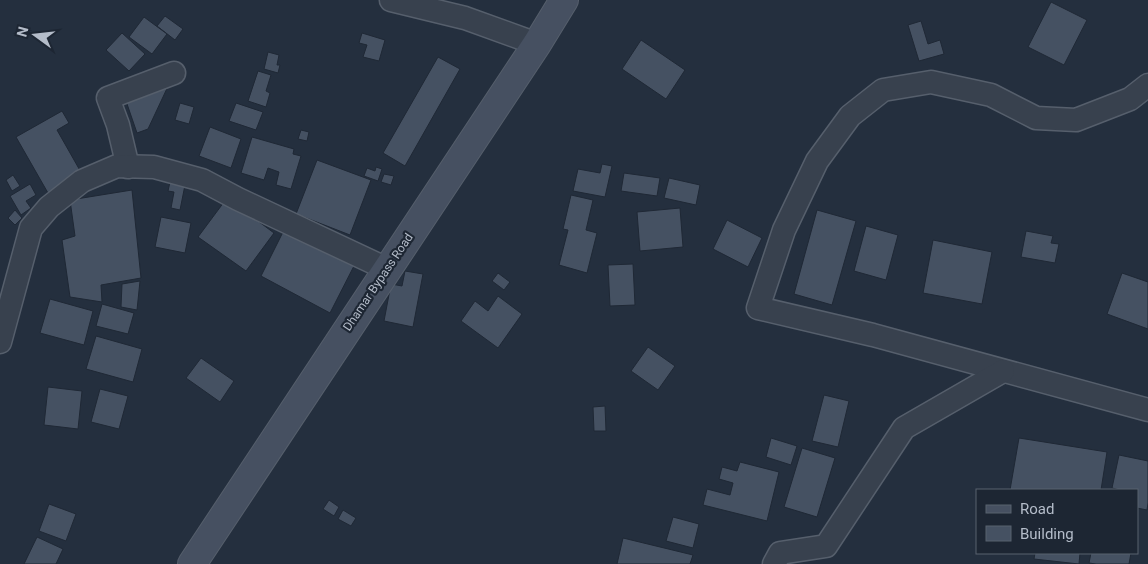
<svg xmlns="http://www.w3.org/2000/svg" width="1148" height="564" font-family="Roboto,sans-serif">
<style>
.building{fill:#455162;stroke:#1f2835}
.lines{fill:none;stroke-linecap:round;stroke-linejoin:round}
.street-casing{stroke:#565f6c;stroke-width:25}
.secondary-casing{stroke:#565f6c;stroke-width:30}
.street{stroke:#38414e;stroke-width:22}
.secondary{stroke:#465061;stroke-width:28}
.labels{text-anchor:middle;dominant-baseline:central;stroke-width:4.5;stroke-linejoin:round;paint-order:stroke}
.street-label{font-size:12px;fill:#b4bcc9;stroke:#1d2633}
</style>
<rect width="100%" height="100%" fill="#242f3e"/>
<g class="building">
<path d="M 1051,2 L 1087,20 L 1064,65 L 1028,47 Z"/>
<path d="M 165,16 L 183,29 L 175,40 L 157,26 Z"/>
<path d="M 144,17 L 167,34 L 152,54 L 129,37 Z"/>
<path d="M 921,21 L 928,44 L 940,40 L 944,54 L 919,61 L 908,25 Z"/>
<path d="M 122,33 L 145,54 L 129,71 L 106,50 Z"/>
<path d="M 362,33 L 385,40 L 379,61 L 363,57 L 367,45 L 359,43 Z"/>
<path d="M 641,40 L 685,70 L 666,99 L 622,69 Z"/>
<path d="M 268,52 L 279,55 L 277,65 L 280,65 L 278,73 L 264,69 Z"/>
<path d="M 438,57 L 460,69 L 405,166 L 383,153 Z"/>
<path d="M 258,71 L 271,75 L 266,91 L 270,93 L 266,107 L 248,101 Z"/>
<path d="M 170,82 L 148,129 L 137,133 L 126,101 Z"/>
<path d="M 180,103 L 194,107 L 189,124 L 175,120 Z"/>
<path d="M 236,103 L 263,112 L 256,130 L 229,121 Z"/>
<path d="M 62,111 L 69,123 L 57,130 L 82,174 L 48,193 L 16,137 Z"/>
<path d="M 210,127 L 241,139 L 231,168 L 199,156 Z"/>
<path d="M 301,130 L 309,132 L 307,141 L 298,139 Z"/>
<path d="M 252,137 L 294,149 L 293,154 L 301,156 L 291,189 L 276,185 L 279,172 L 268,168 L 264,180 L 241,173 Z"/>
<path d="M 317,160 L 371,180 L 350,235 L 296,214 Z"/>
<path d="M 602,164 L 612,166 L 605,197 L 573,191 L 578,169 L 600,173 Z"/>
<path d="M 376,167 L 382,169 L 378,181 L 364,176 L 367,168 L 375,171 Z"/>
<path d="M 624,173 L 660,178 L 657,196 L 621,191 Z"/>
<path d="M 384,174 L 394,176 L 391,185 L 381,182 Z"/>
<path d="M 13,175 L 20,186 L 12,191 L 6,180 Z"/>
<path d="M 669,178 L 700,185 L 696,205 L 664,198 Z"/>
<path d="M 170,182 L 185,185 L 180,210 L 171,208 L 174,192 L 168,191 Z"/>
<path d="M 30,184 L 36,195 L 26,201 L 31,208 L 21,215 L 10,196 Z"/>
<path d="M 132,190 L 141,278 L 101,285 L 102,302 L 70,297 L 62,240 L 75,236 L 70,200 Z"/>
<path d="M 571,195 L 593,200 L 586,230 L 597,233 L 587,273 L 559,265 L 568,230 L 563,229 Z"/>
<path d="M 227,198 L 274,233 L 246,271 L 198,237 Z"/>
<path d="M 680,208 L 683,247 L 640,251 L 637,212 Z"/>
<path d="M 15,210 L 22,218 L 15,225 L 8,218 Z"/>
<path d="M 817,210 L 856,221 L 832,305 L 794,294 Z"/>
<path d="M 161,217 L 191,223 L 185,253 L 155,247 Z"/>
<path d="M 727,220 L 762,238 L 748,267 L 713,249 Z"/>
<path d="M 286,226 L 356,262 L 330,313 L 261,276 Z"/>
<path d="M 866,226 L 898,235 L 886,280 L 854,271 Z"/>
<path d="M 1026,231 L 1053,236 L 1051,243 L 1059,244 L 1055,263 L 1021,257 Z"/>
<path d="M 933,240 L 992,252 L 982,304 L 923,293 Z"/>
<path d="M 633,264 L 635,305 L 610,306 L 608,265 Z"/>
<path d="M 405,271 L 423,274 L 413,327 L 384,321 L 391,284 L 402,286 Z"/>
<path d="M 498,273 L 510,282 L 504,290 L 492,281 Z"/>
<path d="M 1122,273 L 1148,282 L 1148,329 L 1107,314 Z"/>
<path d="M 140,281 L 137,310 L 121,307 L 122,284 Z"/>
<path d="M 498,296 L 522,314 L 498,348 L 461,321 L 475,301 L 488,311 Z"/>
<path d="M 50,299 L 93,311 L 84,345 L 40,333 Z"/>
<path d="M 102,304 L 134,313 L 128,334 L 96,326 Z"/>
<path d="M 96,336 L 142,349 L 133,382 L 86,369 Z"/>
<path d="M 648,347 L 675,366 L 658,390 L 631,371 Z"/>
<path d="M 201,358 L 234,381 L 220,402 L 186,378 Z"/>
<path d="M 48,387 L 82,391 L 78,429 L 44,425 Z"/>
<path d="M 100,389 L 128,396 L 119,429 L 91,422 Z"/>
<path d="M 824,395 L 849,401 L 838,447 L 812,441 Z"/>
<path d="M 605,406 L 606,431 L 594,431 L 593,407 Z"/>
<path d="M 771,438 L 797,446 L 791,465 L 766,457 Z"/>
<path d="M 1019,438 L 1107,452 L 1101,490 L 1010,490 Z"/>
<path d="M 802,448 L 835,458 L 817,517 L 784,507 Z"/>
<path d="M 1119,455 L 1148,461 L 1148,503 L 1147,510 L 1137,508 L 1137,490 L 1120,490 L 1112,488 Z"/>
<path d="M 740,462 L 779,472 L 767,521 L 703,505 L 707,489 L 730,495 L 733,483 L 719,479 L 722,467 L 737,471 Z"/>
<path d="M 329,500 L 339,507 L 334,516 L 323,509 Z"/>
<path d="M 49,504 L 76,514 L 66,541 L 39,531 Z"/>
<path d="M 343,510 L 356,518 L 351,526 L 338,519 Z"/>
<path d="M 673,517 L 699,524 L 693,548 L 666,541 Z"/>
<path d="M 37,537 L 63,549 L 56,564 L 24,564 Z"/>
<path d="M 623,538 L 693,555 L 690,564 L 617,564 Z"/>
<path d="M 1035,553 L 1080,553 L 1079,564 L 1034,559 Z"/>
<path d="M 1091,553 L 1131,553 L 1129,564 L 1096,564 L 1089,563 Z"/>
</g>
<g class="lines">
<g class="street-casing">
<g id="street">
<path d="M 391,0 L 465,18 L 537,44"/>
<path d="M 1148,85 L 1130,99 L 1076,120 L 1036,118 L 991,95 L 931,82 L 883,90 L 850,116 L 817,161 L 784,230 L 758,308 L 873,335 L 1148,410"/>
<path d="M 128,167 L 118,125 L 108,98 L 174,73"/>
<path d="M 0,342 L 31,228 L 49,207 L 82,181 L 117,166 L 154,167 L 202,180 L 238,199 L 387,269"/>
<path d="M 774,564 L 780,553 L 826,546 L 904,428 L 1003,371"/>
</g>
</g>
<g class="secondary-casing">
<path id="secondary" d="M 192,564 L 537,44 L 564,0"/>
</g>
<use href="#street" class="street"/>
<use href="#secondary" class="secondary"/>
</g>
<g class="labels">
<g class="street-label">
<text transform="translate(378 282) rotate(-56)">Dhamar Bypass Road</text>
</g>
</g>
<rect x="976" y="489" width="162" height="65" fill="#1d2633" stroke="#59626f"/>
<rect x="986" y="505" width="25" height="8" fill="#465061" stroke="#59626f"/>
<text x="1020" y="514" font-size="15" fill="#b4bcc9">Road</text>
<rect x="986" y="526" width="25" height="15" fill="#455162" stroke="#59626f"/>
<text x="1020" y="539" font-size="15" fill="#b4bcc9">Building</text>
<g transform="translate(35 35) rotate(285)" stroke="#1d2633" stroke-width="4" paint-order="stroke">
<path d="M0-4L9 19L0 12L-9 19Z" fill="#b4bcc9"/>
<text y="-8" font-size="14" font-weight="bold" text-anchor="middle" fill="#b4bcc9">N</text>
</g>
</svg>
